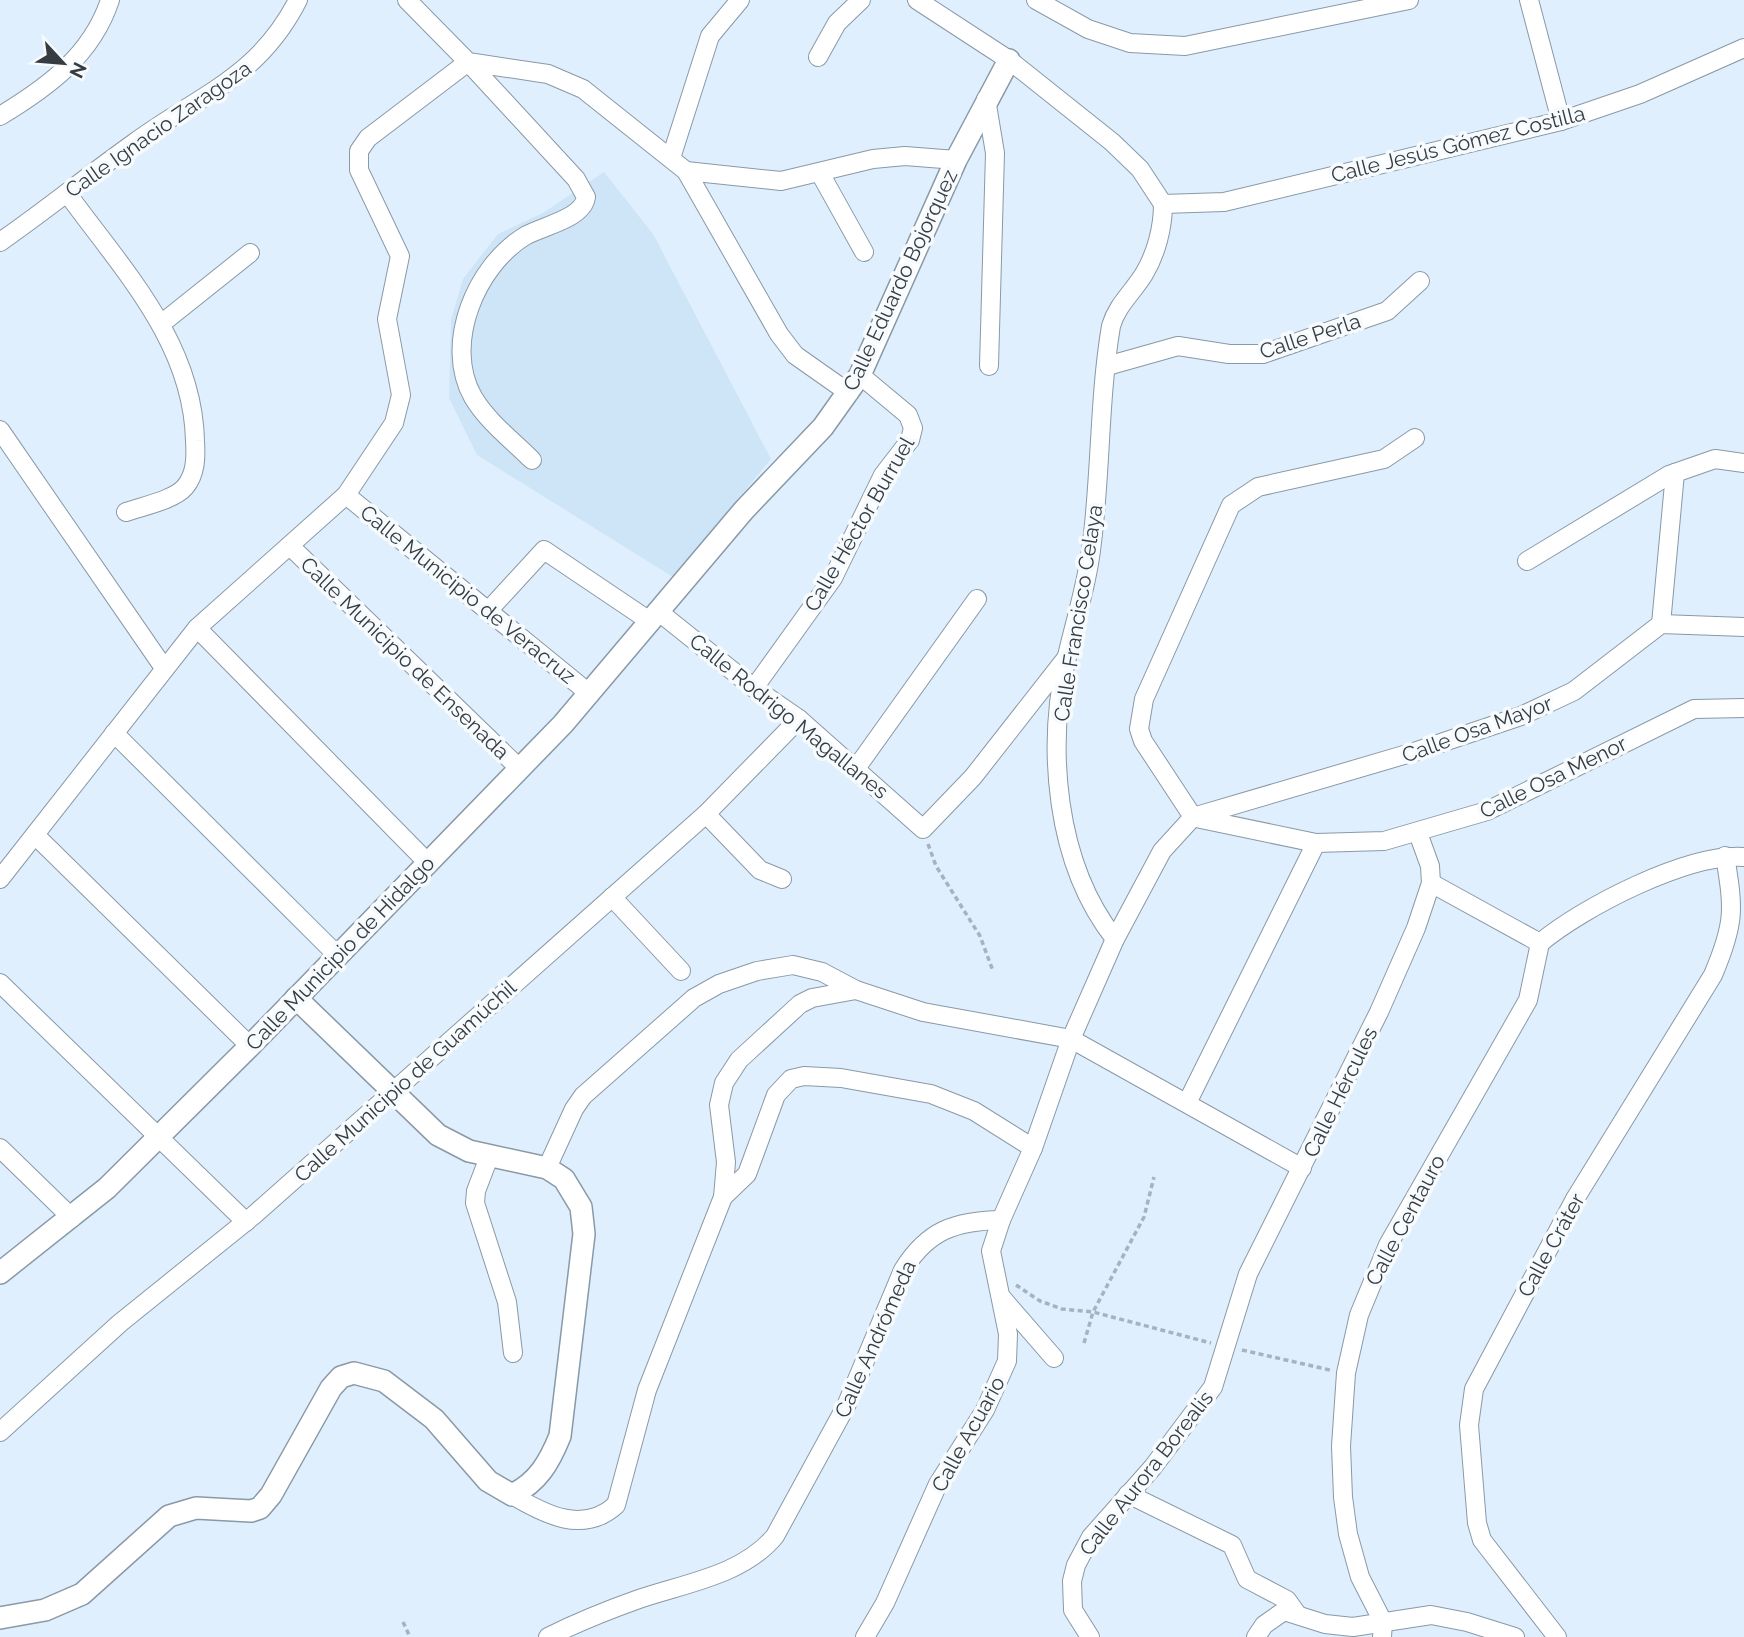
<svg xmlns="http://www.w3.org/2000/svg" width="1744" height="1637" font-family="Raleway,sans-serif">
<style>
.built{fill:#cee4f7}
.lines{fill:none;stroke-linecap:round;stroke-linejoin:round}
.minor-casing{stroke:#8999a6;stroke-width:20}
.tertiary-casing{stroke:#8999a6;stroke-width:24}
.path{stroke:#a6b3bf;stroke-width:3.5;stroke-dasharray:5 3.5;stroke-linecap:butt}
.minor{stroke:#fff;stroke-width:18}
.tertiary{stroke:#fff;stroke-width:21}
.labels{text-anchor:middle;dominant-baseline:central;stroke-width:7;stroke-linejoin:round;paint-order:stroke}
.street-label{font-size:21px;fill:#363d42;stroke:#f7fbfd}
</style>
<rect width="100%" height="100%" fill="#dfeffe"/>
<path class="built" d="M 604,172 L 653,234 L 771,459 L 673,577 L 477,455 L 449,398 L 451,320 L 463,279 L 498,234 L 543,213 Z"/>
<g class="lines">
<g class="minor-casing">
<g id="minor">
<path d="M 407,0 L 468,62 L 548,74 L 583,89 L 686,171 L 779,334 L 795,355 L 849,393"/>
<path d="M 917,0 L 1009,60 L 1112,142 L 1140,169 L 1163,204"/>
<path d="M 1036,0 L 1088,29 L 1130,43 L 1185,46 L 1409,0"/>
<path d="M 1529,0 L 1561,121"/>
<path d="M 818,57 L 837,23 L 861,0"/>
<path d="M 986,99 L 995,153 L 989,366"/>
<path d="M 0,116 C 48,87 92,55 110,0"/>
<path d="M 671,158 L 710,36 L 740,0"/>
<path d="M 686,171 L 781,181 L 873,159 L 905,156 L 956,160"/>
<path d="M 820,173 L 864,252"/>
<path d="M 67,193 C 122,269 193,342 195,441 C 196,457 196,474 185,487 C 174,500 143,506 126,512"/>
<path d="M 1163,204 L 1224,202 L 1561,121 L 1640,94 L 1744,48"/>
<path d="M 0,242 C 46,210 89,175 134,143 C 201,94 258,78 298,0"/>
<path d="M 161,324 L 250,253"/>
<path d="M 1107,366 L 1178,346 L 1229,354 L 1263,354 L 1387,311 L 1420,281"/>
<path d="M 0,430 L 164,668"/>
<path d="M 346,495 L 590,694"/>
<path d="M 291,547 L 519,768"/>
<path d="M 1527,561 L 1669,475 L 1715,459 L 1744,463"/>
<path d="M 488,611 L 544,550 L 651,622"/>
<path d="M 659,612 L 754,688 L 799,719 L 923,829 L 973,777 L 1067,657"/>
<path d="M 1661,624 L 1675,473"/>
<path d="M 197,628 L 428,863"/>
<path d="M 754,688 L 833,578 L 883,475 L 910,440 L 913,428 L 908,415 L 860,375"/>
<path d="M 114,733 L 337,955"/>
<path d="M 857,767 L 977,599"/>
<path d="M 706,814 L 760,870 L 782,879"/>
<path d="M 1193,817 L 1143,741 L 1139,729 L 1144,699 L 1231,505 L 1258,487 L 1384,459 L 1415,438"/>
<path d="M 1196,818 L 1316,843 L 1384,841 L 1487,811 L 1694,709 L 1744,708"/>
<path d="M 35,835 L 250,1046"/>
<path d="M 0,879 L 197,628 L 346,495 L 394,423 L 401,395 L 387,319 L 400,256 L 359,170 L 359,151 L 368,138 L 468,62 L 576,179 L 586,197 C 583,219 542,226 525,236 C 476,266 443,344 473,397 C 487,421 512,440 532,460"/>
<path d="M 1431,883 L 1540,943 C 1583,907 1688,853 1744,857"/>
<path d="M 612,897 L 681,971"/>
<path d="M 1115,939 C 1055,863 1046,748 1067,656 C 1076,617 1088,581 1092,542 C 1101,471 1099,397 1111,326 C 1117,305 1133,292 1144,274 C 1156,254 1163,228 1163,204"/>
<path d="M 0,983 L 246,1222"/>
<path d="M 1187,1103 L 1316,843"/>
<path d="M 0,1148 L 72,1218"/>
<path d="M 489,1157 L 476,1191 L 475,1203 L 507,1302 L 513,1353"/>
<path d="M 547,1168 L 574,1109 L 583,1096 L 694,998 L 719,984 L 757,971 L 793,965 L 822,972 L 856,990 L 923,1012 L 1071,1039 L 1302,1168"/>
<path d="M 723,1197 L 747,1174 L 776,1095 L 791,1079 L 804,1076 L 841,1078 L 931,1094 L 974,1111 L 1033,1148"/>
<path d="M 1002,1298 L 1054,1358"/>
<path d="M 0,1432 L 120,1323 L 254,1215 L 706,814 L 799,719"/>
<path d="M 1128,1494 L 1232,1545 L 1247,1579 L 1287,1600 L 1297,1614"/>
<path d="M 512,1495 C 544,1514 583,1535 616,1505 L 647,1390 L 723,1197 L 726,1162 L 719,1105 L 724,1083 L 739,1060 L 800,1004 L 812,998 L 856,990"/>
<path d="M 548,1637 C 578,1622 608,1610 639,1599 C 686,1583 743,1575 775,1536 L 846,1406 L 903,1270 C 928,1230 955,1221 1001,1220 L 1033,1148 L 1071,1039 L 1115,939 L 1162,851 L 1193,817 L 1414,752 L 1521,716 L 1574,691 L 1661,624 L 1744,627"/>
<path d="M 865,1637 L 885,1603 L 938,1484 L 985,1410 L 1007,1361 L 1008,1334 L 991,1251 L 1001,1220"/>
<path d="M 1090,1637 L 1073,1610 L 1072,1581 L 1076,1565 L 1091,1537 L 1153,1467 L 1213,1387 L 1248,1274 L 1379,1012 L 1416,928 L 1431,883 L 1430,866 L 1418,833"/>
<path d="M 1256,1637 L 1264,1625 L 1284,1611 L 1325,1624 L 1353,1627 L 1431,1615 L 1467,1622 L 1515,1637"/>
<path d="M 1382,1637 L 1383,1622 L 1360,1577 L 1348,1534 L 1343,1497 L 1341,1446 L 1346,1373 L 1359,1315 L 1388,1245 L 1528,1000 L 1540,943"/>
<path d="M 1557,1637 L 1482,1540 L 1477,1523 L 1469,1425 L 1474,1389 L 1575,1199 L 1713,975 C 1735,923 1734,910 1725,856"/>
</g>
</g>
<g class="tertiary-casing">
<g id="tertiary">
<path d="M 0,1273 L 107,1188 L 250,1046 L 563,724 L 744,510 L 823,427 L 860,375 L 956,160 L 1009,60"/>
<path d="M 0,1618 L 45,1610 L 82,1594 L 169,1516 L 196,1508 L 251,1511 L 260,1508 L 271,1495 L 331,1388 L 341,1377 L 354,1373 L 384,1381 L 434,1419 L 488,1481 L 512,1495 C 538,1482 549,1463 560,1436 L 584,1234 L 581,1207 L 564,1179 L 547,1168 L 469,1151 L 438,1135 L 296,998"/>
</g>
</g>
<g class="path">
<path d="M 928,844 L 936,866 L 980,936 L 993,971"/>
<path d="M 1016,1285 L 1040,1301 L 1062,1309 L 1093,1312 L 1211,1343"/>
<path d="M 1084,1343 L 1093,1312 L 1144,1217 L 1154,1177"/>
<path d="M 1242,1350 L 1330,1370"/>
<path d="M 403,1622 L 410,1637"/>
</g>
<use href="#minor" class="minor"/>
<use href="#tertiary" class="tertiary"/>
</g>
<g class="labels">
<g class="street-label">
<text transform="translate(158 129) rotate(-35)">Calle Ignacio Zaragoza</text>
<text transform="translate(1458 144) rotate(-14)">Calle Jesús Gómez Costilla</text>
<text transform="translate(900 280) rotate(-65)">Calle Eduardo Bojorquez</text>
<text transform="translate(1310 336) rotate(-18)">Calle Perla</text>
<text transform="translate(859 524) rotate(-60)">Calle Héctor Burruel</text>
<text transform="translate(468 594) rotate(39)">Calle Municipio de Veracruz</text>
<text transform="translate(1078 613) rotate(-81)">Calle Francisco Celaya</text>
<text transform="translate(405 658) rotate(44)">Calle Municipio de Ensenada</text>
<text transform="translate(789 716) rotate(39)">Calle Rodrigo Magallanes</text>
<text transform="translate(1477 729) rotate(-20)">Calle Osa Mayor</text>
<text transform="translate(1553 777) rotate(-26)">Calle Osa Menor</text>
<text transform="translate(340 953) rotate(-46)">Calle Municipio de Hidalgo</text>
<text transform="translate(405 1081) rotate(-42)">Calle Municipio de Guamúchil</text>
<text transform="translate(1340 1092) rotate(-64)">Calle Hércules</text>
<text transform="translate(1405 1220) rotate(-62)">Calle Centauro</text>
<text transform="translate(1551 1245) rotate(-61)">Calle Cráter</text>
<text transform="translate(875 1339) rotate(-66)">Calle Andrómeda</text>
<text transform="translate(968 1434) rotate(-61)">Calle Acuario</text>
<text transform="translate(1146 1473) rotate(-52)">Calle Aurora Borealis</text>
</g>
</g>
<g transform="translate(63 63) rotate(116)" stroke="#f7fbfd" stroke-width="5" paint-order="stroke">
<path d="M0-5L12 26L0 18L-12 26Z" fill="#363d42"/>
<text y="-10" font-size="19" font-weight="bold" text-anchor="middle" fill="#363d42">N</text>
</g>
</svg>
